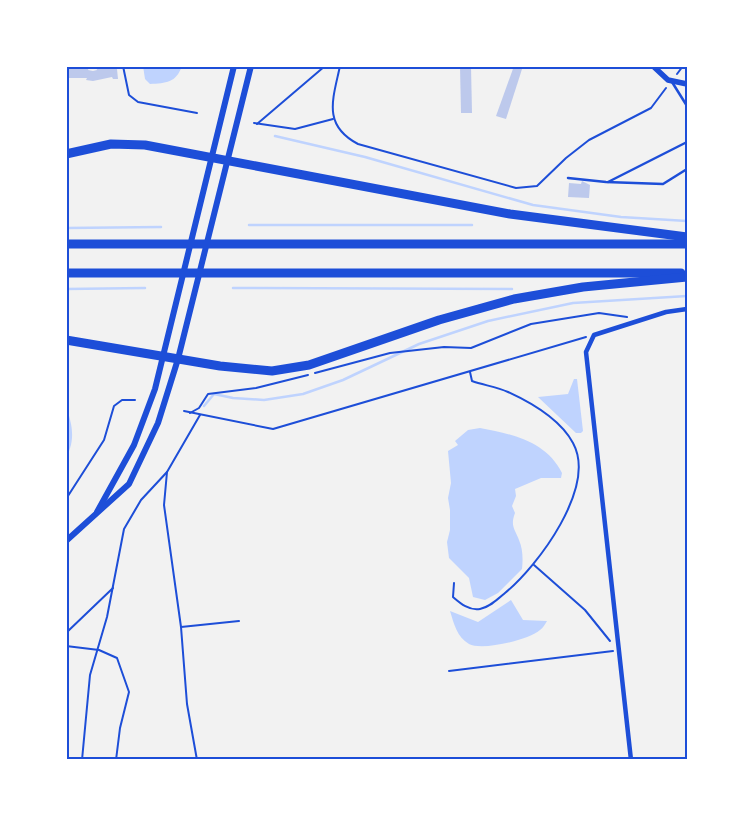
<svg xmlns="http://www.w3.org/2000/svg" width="753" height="826" font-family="'Fira Sans',sans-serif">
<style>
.water{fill:#bfd3fe}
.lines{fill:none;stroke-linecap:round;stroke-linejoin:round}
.stream{stroke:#bfd3fe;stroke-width:2.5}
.building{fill:#bdc9ec}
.path{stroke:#1d4ed8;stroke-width:2}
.service{stroke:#1d4ed8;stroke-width:2.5}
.minor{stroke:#1d4ed8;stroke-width:4.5}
.tertiary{stroke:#1d4ed8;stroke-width:5.5}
.secondary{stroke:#1d4ed8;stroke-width:6}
.motorway{stroke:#1d4ed8;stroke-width:9}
.neatline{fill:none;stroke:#1d4ed8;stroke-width:2}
</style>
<rect width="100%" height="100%" fill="#f2f2f2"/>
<g class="water">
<path d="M 143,66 L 182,66 C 176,83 166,83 150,84 L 145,79 Z"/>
<path d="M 574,379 L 577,379 L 583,431 L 581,433 L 576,433 L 538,397 L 568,394 Z"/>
<path d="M 66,406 C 72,424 76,440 66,457 Z"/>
<path d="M 480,428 C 512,434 546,441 562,473 L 561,478 L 541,478 L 515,489 L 516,496 L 512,506 L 515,513 C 510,526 515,529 519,540 C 523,549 523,560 522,569 L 498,593 L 485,600 L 473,597 L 469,578 L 449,558 L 447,542 L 450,530 L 450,510 L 448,498 L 451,483 L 448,451 L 458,445 L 455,441 L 468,430 Z"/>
<path d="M 511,600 L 523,620 L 547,621 C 545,624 543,628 540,630 C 529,640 482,651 469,644 C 457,637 454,624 450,611 L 478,622 Z"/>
</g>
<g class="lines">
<g class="stream">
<path d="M 275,136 L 365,157 L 533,205 L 621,217 L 687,221"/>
<path d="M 249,225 L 472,225"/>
<path d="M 66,228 L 161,227"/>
<path d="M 233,288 L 512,289"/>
<path d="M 66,289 L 145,288"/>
<path d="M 204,406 L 214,394 L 233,398 L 264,400 L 303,394 L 343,380 L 419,344 L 488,321 L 573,303 L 687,296"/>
</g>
</g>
<g class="building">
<path d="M 73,66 L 89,67 L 88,70 L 93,71 L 97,70 L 96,67 L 112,66 L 112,69 L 117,69 L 118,79 L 113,79 L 112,77 L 93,81 L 86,80 L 87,78 L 66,78 L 66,67 L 73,68 Z"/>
<path d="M 460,66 L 471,66 L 472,113 L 461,113 Z"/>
<path d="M 514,66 L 523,66 L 506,119 L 496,116 Z"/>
<path d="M 582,181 L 590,185 L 589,198 L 568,197 L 569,183 L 581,184 Z"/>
</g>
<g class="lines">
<g class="path">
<path d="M 123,66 L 129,95 L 138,102 L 197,113"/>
<path d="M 340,66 C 333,99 322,125 358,144 L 516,188 L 537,186 L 566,158 L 589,140 L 651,108 L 666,88"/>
<path d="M 677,74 L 683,66"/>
<path d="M 254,123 L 295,129 L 333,119"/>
<path d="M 257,124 L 325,66"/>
<path d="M 315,373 L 390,353 L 444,347 L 471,348 L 531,324 L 599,313 L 627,317"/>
<path d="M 184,411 L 273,429 L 586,337"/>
<path d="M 190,413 L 199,408 L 208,394 L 256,388 L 308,375"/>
<path d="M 66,499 L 104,440 L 114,406 L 122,400 L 135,400"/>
<path d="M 534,565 L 585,610 L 610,641"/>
<path d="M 454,583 L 453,597 C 460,603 469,611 480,609 C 490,607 498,599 505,593 C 538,566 597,487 573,443 C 560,419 532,403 508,392 C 497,387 483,385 472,381 L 470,372"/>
<path d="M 181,627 L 239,621"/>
<path d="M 66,633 L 113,588"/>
<path d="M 66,646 L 99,650 L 117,658 L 129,692 L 120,728 L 116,760"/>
<path d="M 449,671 L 613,651"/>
<path d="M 82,760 L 90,675 L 107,617 L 124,529 L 141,500 L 167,472"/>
<path d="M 197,760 L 187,704 L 181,627 L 164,505 L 167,472 L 200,415"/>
</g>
<g class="service">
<path d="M 672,82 L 687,106"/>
<path d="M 568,178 L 606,182 L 663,184 L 687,169"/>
<path d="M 608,182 L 687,142"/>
</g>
<path class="minor" d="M 631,760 L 586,352 L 594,335 L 666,312 L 687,309"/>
<path class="tertiary" d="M 653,66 L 668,80 L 687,84"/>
<g class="secondary">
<path d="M 97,512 L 134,445 L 155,389 L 234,66"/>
<path d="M 66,541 L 129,484 L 158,423 L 178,359 L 251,66"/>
</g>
<g class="motorway">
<path d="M 66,154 L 111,144 L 145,145 L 510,214 L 687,237"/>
<path d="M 66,244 L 687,244"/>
<path d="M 66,273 L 681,273"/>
<path d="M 66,340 L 220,366 L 272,371 L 309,365 L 439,320 L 514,299 L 583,287 L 687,277"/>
</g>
</g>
<rect width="753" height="826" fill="none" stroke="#ffffff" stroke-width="135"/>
<rect x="68" y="68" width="618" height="690" class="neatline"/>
</svg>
